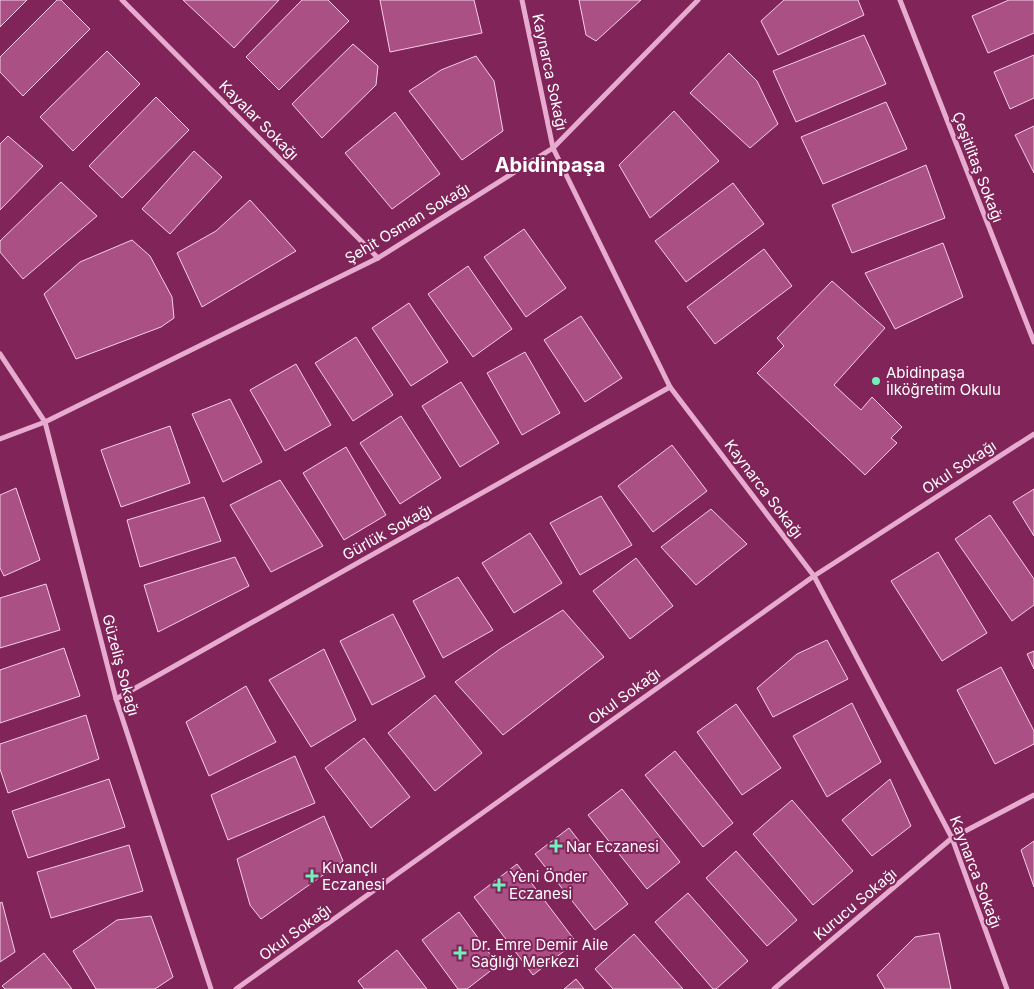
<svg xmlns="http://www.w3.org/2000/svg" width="1034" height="989" font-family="Inter,sans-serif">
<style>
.building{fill:#ab5085;stroke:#f5cee5}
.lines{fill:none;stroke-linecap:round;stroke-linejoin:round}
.street{stroke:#e6abce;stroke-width:5}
.poi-dot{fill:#6ff1b9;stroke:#802459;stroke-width:2}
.labels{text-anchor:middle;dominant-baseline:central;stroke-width:4;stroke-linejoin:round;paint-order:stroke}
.street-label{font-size:15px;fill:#fff;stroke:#802459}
.poi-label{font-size:15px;fill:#fff;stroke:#802459;text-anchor:start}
.district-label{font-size:20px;font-weight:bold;fill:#fff;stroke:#802459}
</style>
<rect width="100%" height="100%" fill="#802459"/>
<g class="building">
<path d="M 0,0 L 27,0 L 0,27 Z"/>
<path d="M 57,0 L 61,0 L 90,29 L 23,96 L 0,72 L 0,57 Z"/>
<path d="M 183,0 L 279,0 L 234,48 Z"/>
<path d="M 302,0 L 328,0 L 349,21 L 279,90 L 246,57 Z"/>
<path d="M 380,0 L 474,0 L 482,33 L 390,52 Z"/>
<path d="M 579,0 L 641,0 L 596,41 L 586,35 Z"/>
<path d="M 784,0 L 858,0 L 864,15 L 778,55 L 761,21 Z"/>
<path d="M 1009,0 L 1034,0 L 1034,33 L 988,53 L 972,16 Z"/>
<path d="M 864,35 L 886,84 L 796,122 L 773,71 Z"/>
<path d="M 353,44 L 378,66 L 376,85 L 322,138 L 292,104 Z"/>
<path d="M 107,51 L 140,84 L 73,151 L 40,117 Z"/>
<path d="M 729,53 L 757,81 L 778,124 L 750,148 L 690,93 Z"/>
<path d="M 1034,55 L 1034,98 L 1010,109 L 994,72 Z"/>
<path d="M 476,56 L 494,81 L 503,131 L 462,160 L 409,91 L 441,70 Z"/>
<path d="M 156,97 L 189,130 L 122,198 L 89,166 Z"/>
<path d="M 886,102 L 907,149 L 823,184 L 801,137 Z"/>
<path d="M 674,111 L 719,161 L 650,218 L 619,165 Z"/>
<path d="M 395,112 L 440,174 L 392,209 L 345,153 Z"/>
<path d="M 1034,126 L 1034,173 L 1015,135 Z"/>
<path d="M 8,136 L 43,166 L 0,210 L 0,144 Z"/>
<path d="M 194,151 L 222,177 L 170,234 L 142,209 Z"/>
<path d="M 926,165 L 945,218 L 852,253 L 832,205 Z"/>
<path d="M 61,182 L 97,216 L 23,279 L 0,252 L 0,241 Z"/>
<path d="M 733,183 L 764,224 L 686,282 L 655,241 Z"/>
<path d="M 250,200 L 296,251 L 202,307 L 177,253 L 216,231 Z"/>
<path d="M 524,229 L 566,288 L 526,317 L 484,257 Z"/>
<path d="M 132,240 L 150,256 L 172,297 L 174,318 L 161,327 L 76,359 L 44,294 L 80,262 Z"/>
<path d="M 943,243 L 963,297 L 895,329 L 865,273 Z"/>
<path d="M 764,249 L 792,286 L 715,344 L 687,307 Z"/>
<path d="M 468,266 L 512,329 L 473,357 L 428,294 Z"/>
<path d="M 832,281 L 885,328 L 834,385 L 861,410 L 872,397 L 902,427 L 891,438 L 897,443 L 865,475 L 757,373 L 784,346 L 777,338 Z"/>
<path d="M 409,303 L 448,362 L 411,386 L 372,328 Z"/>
<path d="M 581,316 L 622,378 L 585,402 L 544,340 Z"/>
<path d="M 356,337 L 393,395 L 353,421 L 315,363 Z"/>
<path d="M 525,352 L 560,413 L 522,435 L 487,373 Z"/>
<path d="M 296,364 L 331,425 L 285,451 L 250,390 Z"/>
<path d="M 461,382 L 499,443 L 460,467 L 422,406 Z"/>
<path d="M 230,399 L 262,462 L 223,482 L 192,414 Z"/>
<path d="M 401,416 L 441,478 L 400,504 L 360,443 Z"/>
<path d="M 170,426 L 190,483 L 121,507 L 101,450 Z"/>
<path d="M 672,445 L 707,491 L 653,532 L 618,486 Z"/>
<path d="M 346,447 L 386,515 L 344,540 L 303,473 Z"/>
<path d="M 280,480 L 323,546 L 271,572 L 230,505 Z"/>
<path d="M 16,488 L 40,560 L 4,576 L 0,568 L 0,495 Z"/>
<path d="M 1034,489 L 1034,536 L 1013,502 Z"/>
<path d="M 601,496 L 632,545 L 580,575 L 550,523 Z"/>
<path d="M 204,497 L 221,541 L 140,567 L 127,520 Z"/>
<path d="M 711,509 L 747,544 L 696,585 L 661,547 Z"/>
<path d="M 990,515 L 1034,579 L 1034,605 L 1012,621 L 955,539 Z"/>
<path d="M 530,533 L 562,583 L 514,613 L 482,563 Z"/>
<path d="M 938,552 L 987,633 L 942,661 L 891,581 Z"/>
<path d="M 235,557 L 249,586 L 158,632 L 144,585 Z"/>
<path d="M 636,558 L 673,606 L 630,639 L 593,591 Z"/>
<path d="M 458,577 L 493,630 L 443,658 L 413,601 Z"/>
<path d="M 46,584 L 60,630 L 0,648 L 0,598 Z"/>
<path d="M 563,610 L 604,657 L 503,735 L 455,682 L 500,649 Z"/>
<path d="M 393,614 L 425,677 L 372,705 L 340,641 Z"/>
<path d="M 827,640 L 848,679 L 773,717 L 757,688 L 797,654 Z"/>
<path d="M 64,648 L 80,696 L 0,723 L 0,670 Z"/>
<path d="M 324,649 L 356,720 L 311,747 L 269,680 Z"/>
<path d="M 1034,651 L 1034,669 L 1027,654 Z"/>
<path d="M 1001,667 L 1034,731 L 1034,744 L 995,764 L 957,690 Z"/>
<path d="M 246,686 L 276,742 L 209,776 L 186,722 Z"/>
<path d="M 435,695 L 482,753 L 435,791 L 388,733 Z"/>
<path d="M 852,703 L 881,762 L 827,797 L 793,736 Z"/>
<path d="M 736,704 L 781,768 L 742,795 L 697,732 Z"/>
<path d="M 86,715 L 99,759 L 8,793 L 0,769 L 0,744 Z"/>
<path d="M 364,738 L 410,797 L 371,828 L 325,768 Z"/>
<path d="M 675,751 L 733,823 L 703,847 L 645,775 Z"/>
<path d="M 295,756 L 315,803 L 228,840 L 211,795 Z"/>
<path d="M 109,779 L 125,827 L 28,858 L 12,811 Z"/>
<path d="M 890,779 L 911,826 L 872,856 L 842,820 Z"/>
<path d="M 622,789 L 680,862 L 647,889 L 588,815 Z"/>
<path d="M 792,800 L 853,871 L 813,905 L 753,834 Z"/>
<path d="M 324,816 L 343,861 L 261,919 L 250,905 L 237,859 Z"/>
<path d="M 569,828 L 628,904 L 595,930 L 535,854 Z"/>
<path d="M 1034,841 L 1034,887 L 1021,850 Z"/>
<path d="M 129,845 L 143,891 L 51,918 L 37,872 Z"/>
<path d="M 736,851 L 797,920 L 767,946 L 706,878 Z"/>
<path d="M 517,864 L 576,942 L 533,975 L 474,897 Z"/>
<path d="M 688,893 L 748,961 L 716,989 L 713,989 L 655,922 Z"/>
<path d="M 2,902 L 15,952 L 0,962 L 0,903 Z"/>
<path d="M 459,912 L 498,965 L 467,989 L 458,989 L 422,940 Z"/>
<path d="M 151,916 L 173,977 L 155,989 L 96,989 L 73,951 L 117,920 Z"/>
<path d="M 939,933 L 951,989 L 885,989 L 877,975 L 915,937 Z"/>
<path d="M 634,934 L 683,989 L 613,989 L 595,969 Z"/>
<path d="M 397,950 L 427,989 L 364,989 L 358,981 Z"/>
<path d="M 44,953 L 72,989 L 5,989 L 2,986 Z"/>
<path d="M 576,979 L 584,989 L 564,989 Z"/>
</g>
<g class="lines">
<g class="street">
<path d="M 122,0 L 378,258"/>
<path d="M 522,0 L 553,148 L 670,387 L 814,576 L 952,838 L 1007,989"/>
<path d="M 900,0 L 1034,342"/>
<path d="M 0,354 L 45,422 L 116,699 L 211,989"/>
<path d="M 0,439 L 45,422 L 378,258 L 553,148 L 698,0"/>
<path d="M 116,699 L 670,387"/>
<path d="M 236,989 L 814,576 L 1034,434"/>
<path d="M 774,989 L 952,838 L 1034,795"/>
</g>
</g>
<g class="poi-dot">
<circle cx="876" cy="381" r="5"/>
<path d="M553.5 838.5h5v5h5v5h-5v5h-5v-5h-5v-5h5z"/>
<path d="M309.5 868.5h5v5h5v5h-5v5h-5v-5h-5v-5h5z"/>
<path d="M496.5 877.5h5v5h5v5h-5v5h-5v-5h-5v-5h5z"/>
<path d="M457.5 945.5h5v5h5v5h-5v5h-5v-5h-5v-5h5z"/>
</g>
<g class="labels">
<g class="street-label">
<text transform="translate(550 72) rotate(78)">Kaynarca Sokağı</text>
<text transform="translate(259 120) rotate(45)">Kayalar Sokağı</text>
<text transform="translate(978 167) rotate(69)">Çeşitlitaş Sokağı</text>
<text transform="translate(407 223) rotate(-31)">Şehit Osman Sokağı</text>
<text transform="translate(959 467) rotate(-33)">Okul Sokağı</text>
<text transform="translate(764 489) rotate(53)">Kaynarca Sokağı</text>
<text transform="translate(387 532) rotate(-29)">Gürlük Sokağı</text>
<text transform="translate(121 665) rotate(75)">Güzeliş Sokağı</text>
<text transform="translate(624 696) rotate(-36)">Okul Sokağı</text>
<text transform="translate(976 872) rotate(69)">Kaynarca Sokağı</text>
<text transform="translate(855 904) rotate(-40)">Kurucu Sokağı</text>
<text transform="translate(295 932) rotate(-36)">Okul Sokağı</text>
</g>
<g class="poi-label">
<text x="886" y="372">Abidinpaşa<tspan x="886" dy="17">İlköğretim Okulu</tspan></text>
<text x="566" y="846">Nar Eczanesi</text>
<text x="322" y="867">Kıvançlı<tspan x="322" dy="17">Eczanesi</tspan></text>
<text x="509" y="876">Yeni Önder<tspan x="509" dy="17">Eczanesi</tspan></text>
<text x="471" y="944">Dr. Emre Demir Aile<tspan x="471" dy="17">Sağlığı Merkezi</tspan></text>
</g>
<g class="district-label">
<text x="550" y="165">Abidinpaşa</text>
</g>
</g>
</svg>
